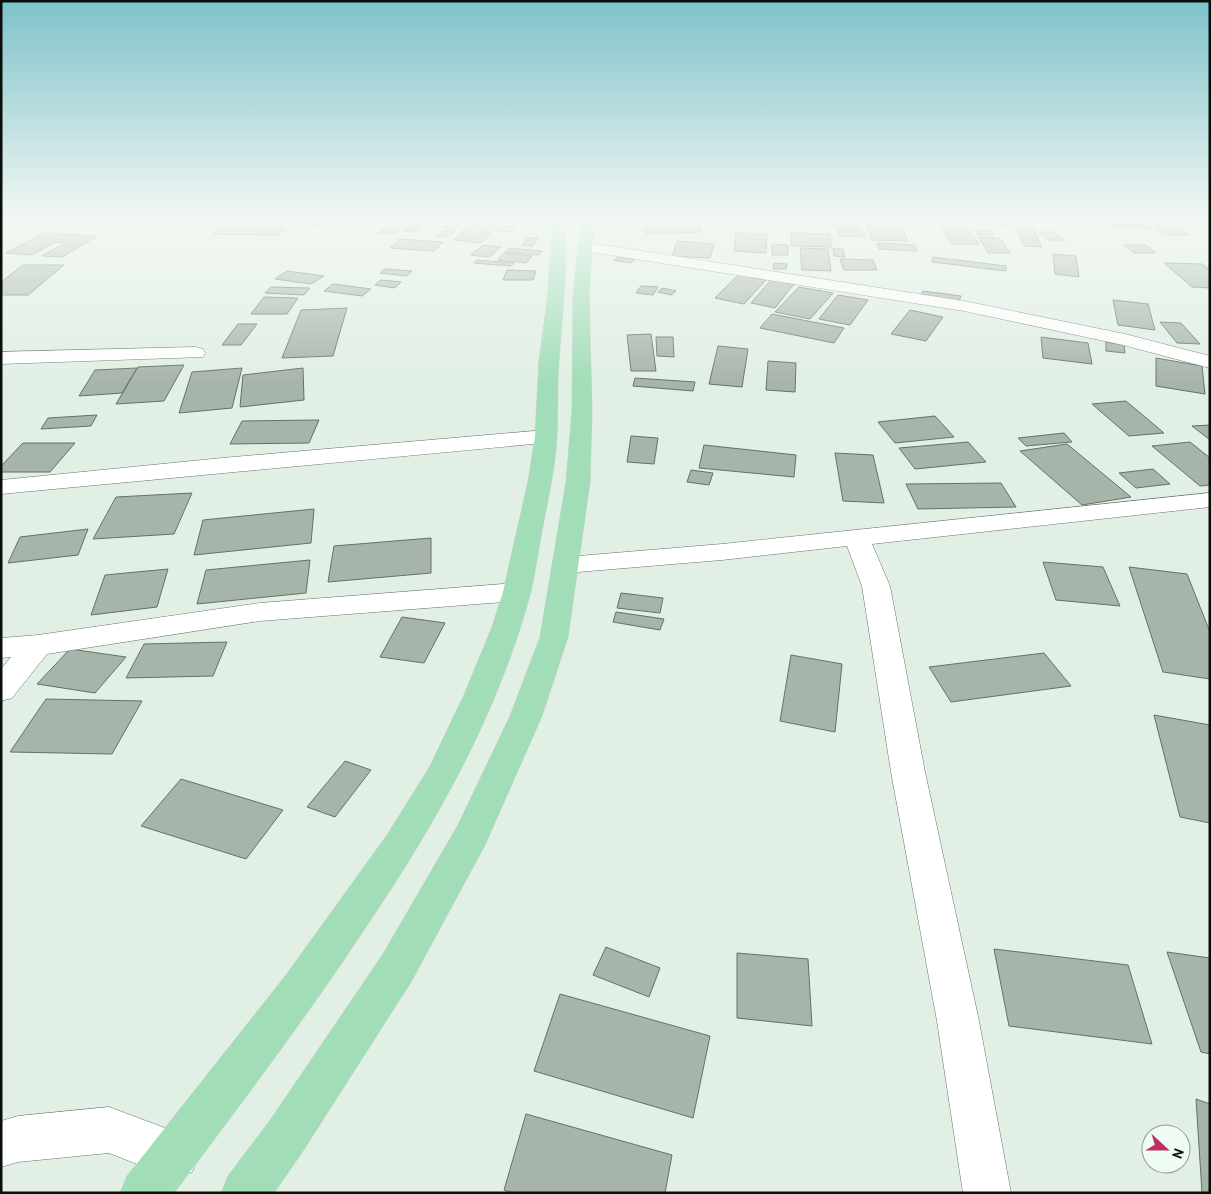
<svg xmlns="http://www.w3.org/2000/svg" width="1211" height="1194" font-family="'PT Sans',sans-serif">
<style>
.building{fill:#a7b4aa;stroke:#647168}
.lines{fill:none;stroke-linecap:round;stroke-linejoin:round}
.minor-casing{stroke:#68746b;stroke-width:1}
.major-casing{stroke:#cecfce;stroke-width:1}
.minor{fill:#fff;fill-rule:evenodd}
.major{fill:#a1ddb6;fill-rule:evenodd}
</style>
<rect width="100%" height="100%" fill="#e1efe4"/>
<g class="building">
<path d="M 317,217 L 333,217 L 322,226 L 307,225 Z"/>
<path d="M 903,217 L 930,217 L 934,223 L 906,223 Z"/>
<path d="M 939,217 L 964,217 L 967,225 L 941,224 Z"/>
<path d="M 983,217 L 1009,218 L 1014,226 L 987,225 Z"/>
<path d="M 1130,217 L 1139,217 L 1151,228 L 1141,228 Z"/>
<path d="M 831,219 L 855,219 L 860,228 L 835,228 Z"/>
<path d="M 1146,220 L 1171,221 L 1190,235 L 1164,235 Z"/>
<path d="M 450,222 L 462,224 L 454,229 L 441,227 Z"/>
<path d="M 865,222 L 900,223 L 908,241 L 872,240 Z"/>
<path d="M 1105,222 L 1132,222 L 1139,228 L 1112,227 Z"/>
<path d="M 503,223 L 517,224 L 511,232 L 497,231 Z"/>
<path d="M 471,224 L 497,226 L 481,243 L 454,240 Z"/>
<path d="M 410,225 L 422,226 L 415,232 L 403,231 Z"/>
<path d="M 222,226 L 286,227 L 279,235 L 214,234 Z"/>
<path d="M 699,226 L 702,232 L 646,234 L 644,227 Z"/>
<path d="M 941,228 L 967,228 L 979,244 L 952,244 Z"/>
<path d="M 384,229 L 399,230 L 394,234 L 378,233 Z"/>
<path d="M 837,229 L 861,229 L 865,237 L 840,236 Z"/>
<path d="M 1017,229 L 1034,230 L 1042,247 L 1024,246 Z"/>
<path d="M 444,230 L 455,231 L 446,237 L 435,236 Z"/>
<path d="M 976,230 L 992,231 L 993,235 L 977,234 Z"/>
<path d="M 1039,232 L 1054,232 L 1065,240 L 1049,240 Z"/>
<path d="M 44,233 L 97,236 L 62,257 L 42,256 L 65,243 L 55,242 L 32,255 L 6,253 Z"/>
<path d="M 736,233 L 767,234 L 766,253 L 734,251 Z"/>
<path d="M 791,233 L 830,234 L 831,247 L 791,246 Z"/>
<path d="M 979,237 L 1000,238 L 1010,253 L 988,253 Z"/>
<path d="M 527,238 L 538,238 L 533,246 L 522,245 Z"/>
<path d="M 400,239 L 443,242 L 434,251 L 390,248 Z"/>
<path d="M 677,241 L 714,244 L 710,258 L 672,256 Z"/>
<path d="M 877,243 L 915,245 L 917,251 L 879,249 Z"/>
<path d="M 772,244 L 788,245 L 788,255 L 772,255 Z"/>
<path d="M 483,245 L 501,247 L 489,257 L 471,255 Z"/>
<path d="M 1124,245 L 1146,245 L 1156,253 L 1134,253 Z"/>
<path d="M 509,248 L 542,251 L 538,255 L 505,252 Z"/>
<path d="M 800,248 L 828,249 L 831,271 L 802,270 Z"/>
<path d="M 833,248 L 843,249 L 845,257 L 834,256 Z"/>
<path d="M 504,253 L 532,256 L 526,263 L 498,260 Z"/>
<path d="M 1053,254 L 1076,256 L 1079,277 L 1055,274 Z"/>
<path d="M 618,257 L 635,259 L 631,263 L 614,260 Z"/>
<path d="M 933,257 L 1006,266 L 1006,271 L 932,262 Z"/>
<path d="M 840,259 L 873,260 L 877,270 L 844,270 Z"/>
<path d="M 477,260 L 514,263 L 511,266 L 474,263 Z"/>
<path d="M 774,263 L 787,264 L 786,269 L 773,269 Z"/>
<path d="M 1164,263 L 1202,264 L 1210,270 L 1210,288 L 1192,287 Z"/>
<path d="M 23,265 L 64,265 L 28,295 L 1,295 L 1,282 Z"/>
<path d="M 385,269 L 412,271 L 407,276 L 380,273 Z"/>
<path d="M 507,270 L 536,271 L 533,280 L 503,280 Z"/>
<path d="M 287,271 L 324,276 L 311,284 L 275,279 Z"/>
<path d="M 738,275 L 766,280 L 744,304 L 715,298 Z"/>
<path d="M 381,280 L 401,282 L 395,288 L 375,285 Z"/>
<path d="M 771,280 L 794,284 L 775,308 L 751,303 Z"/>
<path d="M 333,284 L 371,289 L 362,296 L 324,291 Z"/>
<path d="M 641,286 L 658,287 L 653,295 L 636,293 Z"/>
<path d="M 271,287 L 310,288 L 304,295 L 265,293 Z"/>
<path d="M 799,287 L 833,293 L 810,319 L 775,312 Z"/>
<path d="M 662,288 L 676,291 L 671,295 L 658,292 Z"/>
<path d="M 923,291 L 961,296 L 959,301 L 921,295 Z"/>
<path d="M 838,295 L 868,300 L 850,325 L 819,319 Z"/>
<path d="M 264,297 L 298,298 L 287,314 L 251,314 Z"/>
<path d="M 1113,300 L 1148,304 L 1155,330 L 1118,325 Z"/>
<path d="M 347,308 L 333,356 L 282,358 L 301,310 Z"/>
<path d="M 910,310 L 943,317 L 926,341 L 891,334 Z"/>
<path d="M 772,314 L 844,328 L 834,343 L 760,328 Z"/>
<path d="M 1160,322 L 1181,323 L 1200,344 L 1177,343 Z"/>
<path d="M 238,324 L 257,324 L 241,345 L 222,345 Z"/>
<path d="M 651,334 L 656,371 L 631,371 L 627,335 Z"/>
<path d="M 656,337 L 673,337 L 674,357 L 657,356 Z"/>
<path d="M 1041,337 L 1088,343 L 1092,364 L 1043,358 Z"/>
<path d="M 1106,342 L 1124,345 L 1125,353 L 1106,351 Z"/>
<path d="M 718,346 L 748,349 L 742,387 L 709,384 Z"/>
<path d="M 1156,358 L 1202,366 L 1205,394 L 1156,386 Z"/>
<path d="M 768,361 L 796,363 L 795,392 L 766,390 Z"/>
<path d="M 184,365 L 164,401 L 116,404 L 138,367 Z"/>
<path d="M 137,368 L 122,393 L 79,396 L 95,370 Z"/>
<path d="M 242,368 L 232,408 L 179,413 L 192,372 Z"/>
<path d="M 303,368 L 304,400 L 240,407 L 243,375 Z"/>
<path d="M 635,378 L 695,382 L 693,391 L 633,386 Z"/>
<path d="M 1126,401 L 1164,433 L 1129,436 L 1092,404 Z"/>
<path d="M 97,415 L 91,426 L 41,429 L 48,418 Z"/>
<path d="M 935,416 L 954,437 L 895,443 L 878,422 Z"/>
<path d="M 319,420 L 309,443 L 230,444 L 242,421 Z"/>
<path d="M 1210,425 L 1210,440 L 1192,426 Z"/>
<path d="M 1064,433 L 1072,442 L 1026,446 L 1018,438 Z"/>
<path d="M 631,436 L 658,438 L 654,464 L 627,462 Z"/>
<path d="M 968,442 L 986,462 L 915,469 L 899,448 Z"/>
<path d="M 1190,442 L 1210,458 L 1210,485 L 1200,486 L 1152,446 Z"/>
<path d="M 23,443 L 75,443 L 50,472 L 1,472 L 1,466 Z"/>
<path d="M 1067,444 L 1131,497 L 1082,505 L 1020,451 Z"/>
<path d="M 704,445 L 796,455 L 794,477 L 699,468 Z"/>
<path d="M 835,453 L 873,455 L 884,503 L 843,501 Z"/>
<path d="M 1153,469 L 1170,484 L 1136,488 L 1119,473 Z"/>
<path d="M 691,470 L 713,473 L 709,485 L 687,482 Z"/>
<path d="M 1001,483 L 1016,507 L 918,509 L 906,484 Z"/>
<path d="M 192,493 L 174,534 L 93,539 L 116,497 Z"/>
<path d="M 314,509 L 311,543 L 194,555 L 203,520 Z"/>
<path d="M 88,529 L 78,555 L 8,563 L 20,537 Z"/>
<path d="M 431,538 L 431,573 L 328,582 L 334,546 Z"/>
<path d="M 310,560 L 306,593 L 197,604 L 206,570 Z"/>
<path d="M 1043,562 L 1103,567 L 1120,606 L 1056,600 Z"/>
<path d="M 1129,567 L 1187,574 L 1210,632 L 1210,679 L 1163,672 Z"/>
<path d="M 168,569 L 157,607 L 91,615 L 105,575 Z"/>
<path d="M 621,593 L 663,598 L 660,613 L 617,608 Z"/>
<path d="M 616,612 L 664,619 L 660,630 L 613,622 Z"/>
<path d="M 402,617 L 445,623 L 424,663 L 380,657 Z"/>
<path d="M 227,642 L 213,676 L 126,678 L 144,644 Z"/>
<path d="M 70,649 L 126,657 L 95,693 L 37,684 Z"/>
<path d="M 1044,653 L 1071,686 L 951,702 L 929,667 Z"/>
<path d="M 791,655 L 842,664 L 835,732 L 780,721 Z"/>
<path d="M 46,699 L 142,701 L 112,754 L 10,752 Z"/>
<path d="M 1154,715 L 1210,725 L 1210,823 L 1180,817 Z"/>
<path d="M 345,761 L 371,770 L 335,817 L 307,807 Z"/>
<path d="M 181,779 L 283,810 L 246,859 L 141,826 Z"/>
<path d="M 606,947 L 660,968 L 649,997 L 593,975 Z"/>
<path d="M 994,949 L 1128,965 L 1152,1044 L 1009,1026 Z"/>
<path d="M 1167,952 L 1210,958 L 1210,1054 L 1201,1052 Z"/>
<path d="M 737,953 L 808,959 L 812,1026 L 737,1018 Z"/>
<path d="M 560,994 L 710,1036 L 693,1118 L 534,1071 Z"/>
<path d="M 1196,1099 L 1210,1104 L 1210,1193 L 1202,1193 Z"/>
<path d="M 526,1114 L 672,1155 L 665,1193 L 513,1193 L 504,1190 Z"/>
</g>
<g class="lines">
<g class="minor-casing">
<g id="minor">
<path d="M 468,217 L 545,219 L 550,220 L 552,223 L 550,226 L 545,227 L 494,225 L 470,220 Z"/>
<path d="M 630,217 L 767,217 L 760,221 L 591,227 L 586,226 L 584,223 L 586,220 L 591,219 Z"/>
<path d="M 584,242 L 964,301 L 1125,334 L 1210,356 L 1210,368 L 1123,345 L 964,311 L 579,250 L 576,247 L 579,244 Z"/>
<path d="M 196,347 L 203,349 L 205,353 L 203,357 L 1,364 L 1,352 Z"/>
<path d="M 546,430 L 554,432 L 557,437 L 554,442 L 1,494 L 1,480 L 222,458 Z"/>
<path d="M 1210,493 L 1210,507 L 872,544 L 890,586 L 925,772 L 979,1021 L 1011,1193 L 963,1193 L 937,1021 L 891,772 L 862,586 L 847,546 L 722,560 L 566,573 L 557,571 L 553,565 L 557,559 L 566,557 L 722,544 Z"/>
<path d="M 517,583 L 527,586 L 531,592 L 527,598 L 517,601 L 260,621 L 47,654 L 12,698 L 1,701 L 1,669 L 11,657 L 1,658 L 1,638 L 38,635 L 260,603 Z"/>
<path d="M 109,1107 L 192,1138 L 199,1155 L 192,1172 L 175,1179 L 109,1153 L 18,1162 L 1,1167 L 1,1121 L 18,1116 Z"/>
</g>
</g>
<g class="major-casing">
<g id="major">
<path d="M 587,221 L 592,222 L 594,225 L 589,296 L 592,411 L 590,482 L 568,637 L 542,716 L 485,845 L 411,982 L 303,1151 L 274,1193 L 221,1193 L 228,1176 L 271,1119 L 383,954 L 458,825 L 510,716 L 540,637 L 566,482 L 572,411 L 573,296 L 580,225 L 582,222 Z"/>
<path d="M 558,222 L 563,223 L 565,226 C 568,271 562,315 559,360 C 557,385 558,411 557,436 C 555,468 548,500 542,531 C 538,552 535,574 530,595 C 497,716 436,823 366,927 C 306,1018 240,1105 174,1193 L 120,1193 L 127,1176 L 286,975 L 387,835 L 429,768 L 464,695 L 492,627 L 503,592 L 528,482 L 535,437 L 539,361 L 547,301 L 551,251 L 551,226 L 553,223 Z"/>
</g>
</g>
<use href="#minor" class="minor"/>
<use href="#major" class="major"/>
</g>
<linearGradient id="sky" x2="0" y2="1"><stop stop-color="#7dc2c9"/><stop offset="0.57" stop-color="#f2f8f3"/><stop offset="1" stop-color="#f2f8f3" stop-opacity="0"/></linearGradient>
<rect width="1211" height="384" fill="url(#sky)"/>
<rect width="1211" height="1194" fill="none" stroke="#0a0f0c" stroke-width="5"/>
<g transform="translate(1166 1149) rotate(111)"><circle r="24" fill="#eefcf2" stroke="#939d96"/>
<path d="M0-4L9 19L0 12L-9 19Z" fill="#bc3063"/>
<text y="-8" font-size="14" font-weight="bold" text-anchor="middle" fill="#0a0f0c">N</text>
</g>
</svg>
